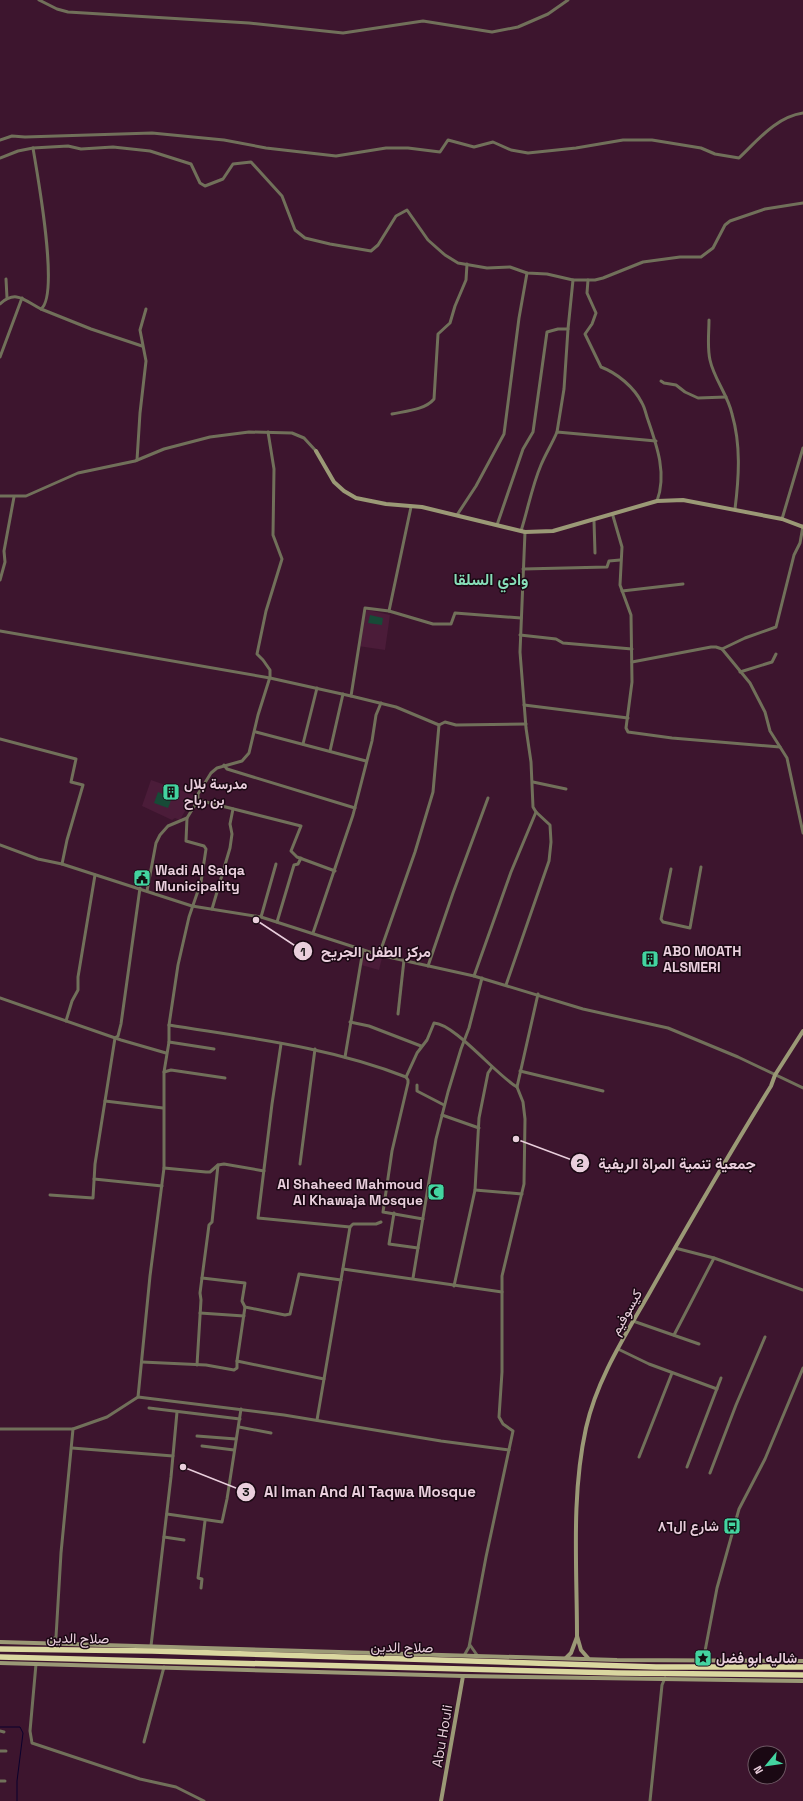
<svg xmlns="http://www.w3.org/2000/svg" width="803" height="1801" font-family="'Space Grotesk',Vazirmatn,sans-serif">
<style>
.built{fill:#4b1c39}
.pitch{fill:#174a37}
.lines{fill:none;stroke-linecap:round;stroke-linejoin:round}
.stream{stroke:#0b012c;stroke-width:1}
.street{stroke:#71705a;stroke-width:3}
.secondary{stroke:#9b9976;stroke-width:4}
.highway{stroke:#dad7a0;stroke-width:5.5}
.labels{text-anchor:middle;dominant-baseline:central;stroke-width:3;stroke-linejoin:round;paint-order:stroke}
.poi-label{font-size:14px;font-weight:bold;fill:#e9cedc;stroke:#1a0813;text-anchor:start}
.street-label{font-size:14px;fill:#e9cedc;stroke:#1a0813}
.quarter-label{font-size:16px;font-weight:bold;fill:#87ddb8;stroke:#1a0813}
.leader{fill:none;stroke:#e9cedc;stroke-width:1.5}
.callout-dot{fill:#e9cedc;stroke:#1a0813;stroke-width:1.5}
.mark-label{font-size:12px;text-anchor:middle;font-weight:bold;fill:#111}
.callout-label{font-size:15px;text-anchor:middle;font-weight:bold;fill:#e9cedc;stroke:#1a0813;stroke-width:3;stroke-linejoin:round;paint-order:stroke}
</style>
<rect width="100%" height="100%" fill="#3d152e"/>
<g class="built">
<path d="M 368,610 L 390,615 L 385,650 L 358,646 L 366,611 Z"/>
<path d="M 151,780 L 194,795 L 180,820 L 175,818 L 172,820 L 142,806 Z"/>
<path d="M 364,953 L 382,958 L 379,970 L 361,965 Z"/>
</g>
<g class="pitch">
<path d="M 370,615 L 383,618 L 382,625 L 368,623 Z"/>
<path d="M 158,792 L 172,798 L 168,808 L 154,803 Z"/>
</g>
<g class="lines">
<path class="stream" d="M 0,1727 L 20,1727 L 23,1733 L 17,1781 L 17,1801"/>
<g class="street">
<path d="M 39,0 L 57,9 L 68,12 L 249,23 L 343,33 L 423,21 L 492,32 L 518,27 L 548,14 L 568,0"/>
<path d="M 0,140 L 12,136 L 25,137 L 152,133 L 224,140 L 266,148 L 336,156 L 386,148 L 408,148 L 440,152 L 448,140 L 474,147 L 493,142 L 511,150 L 528,153 L 576,148 L 623,140 L 652,140 L 701,148 L 715,154 L 739,158 C 758,140 776,117 803,113"/>
<path d="M 0,158 L 18,151 L 33,148 L 68,146 L 81,149 L 113,147 L 150,151 L 191,164 L 200,183 L 205,186 L 223,179 L 233,164 L 251,162 L 282,196 L 295,230 L 305,238 L 330,244 L 371,251 L 378,245 L 396,216 L 407,210 L 428,240 L 445,255 L 458,263 L 487,268 L 510,267 L 527,273 L 547,274 L 573,280 L 595,280 L 603,278 L 643,262 L 680,257 L 701,257 L 713,248 L 725,225 L 730,221 L 765,209 L 803,203"/>
<path d="M 6,279 L 7,298"/>
<path d="M 588,280 L 587,293 L 596,313 L 592,324 L 585,334 L 601,367 C 617,373 634,387 642,403 C 645,408 646,415 648,420 C 657,446 667,474 657,501"/>
<path d="M 0,304 C 16,289 25,301 41,309 C 60,295 37,173 33,148"/>
<path d="M 41,309 L 91,329 L 142,346"/>
<path d="M 709,320 C 709,333 707,347 710,360 C 714,379 728,395 732,414 C 741,445 739,477 735,509"/>
<path d="M 0,357 L 22,298"/>
<path d="M 661,381 L 664,383 L 676,385 L 685,392 L 698,398 L 726,397"/>
<path d="M 392,414 C 406,411 425,410 434,399 L 438,334 L 450,323 L 455,306 L 466,280 L 467,264"/>
<path d="M 557,432 L 564,389 L 568,329"/>
<path d="M 137,460 L 140,413 L 146,361 L 140,330 L 146,309"/>
<path d="M 0,496 L 26,496 L 78,473 L 135,461 L 164,449 L 210,437 L 249,432 L 292,433 L 304,438 L 316,451"/>
<path d="M 411,507 L 389,611 L 365,608 L 351,696 L 396,707 L 439,725 L 445,722 L 456,725 L 526,724"/>
<path d="M 457,515 L 476,486 L 504,434 L 519,318 L 527,273"/>
<path d="M 613,516 L 622,547 L 620,585 L 631,615 L 632,682 L 626,728 L 628,732 L 672,738 L 780,747"/>
<path d="M 782,519 L 803,448"/>
<path d="M 594,521 L 595,553"/>
<path d="M 497,525 L 523,449 L 533,432 L 547,332 L 558,329 L 568,329 L 573,280"/>
<path d="M 521,531 C 528,509 532,486 541,465 C 546,453 552,444 557,432 L 656,441"/>
<path d="M 523,569 L 607,567 L 609,561 L 620,560"/>
<path d="M 0,580 L 5,562 L 4,551 L 14,497"/>
<path d="M 622,591 L 683,584"/>
<path d="M 389,611 L 433,624 L 451,624 L 455,613 L 521,618"/>
<path d="M 0,631 L 270,678 L 351,696"/>
<path d="M 520,635 L 556,639 L 563,643 L 632,649"/>
<path d="M 722,649 L 745,638 L 776,627 L 794,555 L 800,543 L 803,526"/>
<path d="M 632,662 L 711,647 L 716,647 L 722,649 L 750,683 L 765,712 L 770,731 L 787,758 L 803,833"/>
<path d="M 740,672 L 772,662 L 776,654"/>
<path d="M 524,705 L 628,718"/>
<path d="M 256,732 L 366,761"/>
<path d="M 0,739 L 76,759 L 71,782 L 83,785 L 67,840 L 62,864"/>
<path d="M 303,744 L 317,688"/>
<path d="M 330,751 L 343,694"/>
<path d="M 224,765 L 227,769 L 355,808"/>
<path d="M 533,782 L 566,789"/>
<path d="M 198,800 L 301,826 L 291,851 L 297,857 L 335,871"/>
<path d="M 0,845 L 38,859 L 62,864 L 192,906 L 261,917 L 379,955 L 474,976 L 583,1009 L 668,1028 L 738,1057 L 803,1088"/>
<path d="M 671,869 L 661,919 L 663,922 L 690,928 L 701,867"/>
<path d="M 147,891 L 156,843 L 160,835 L 168,826 L 187,818 L 198,800 L 198,794 L 211,773 L 217,768 L 242,761 L 249,753 L 258,715 L 270,677 L 270,670 L 263,660 L 257,654 L 266,611 L 282,559 L 273,535 L 274,469 L 268,432"/>
<path d="M 212,909 L 230,848 L 232,834 L 230,824 L 233,809"/>
<path d="M 261,917 L 276,864"/>
<path d="M 277,922 L 294,865 L 298,864 L 301,858"/>
<path d="M 313,933 L 353,815 L 372,741 L 376,715 L 381,703"/>
<path d="M 379,955 L 415,852 L 433,792 L 439,725"/>
<path d="M 428,966 L 453,893 L 488,798"/>
<path d="M 474,976 L 511,872 L 536,812"/>
<path d="M 506,985 L 549,861 L 551,842 L 550,825 L 536,812 L 533,807 L 531,762 L 526,728 L 520,652 L 525,532"/>
<path d="M 0,998 L 121,1040 L 166,1053"/>
<path d="M 398,1014 L 404,960"/>
<path d="M 66,1021 L 72,1001 L 78,990 L 78,977 L 95,875"/>
<path d="M 350,1022 L 369,1026 L 421,1046"/>
<path d="M 169,1025 C 249,1038 330,1047 406,1077"/>
<path d="M 169,1042 L 214,1049"/>
<path d="M 281,1044 L 272,1104 L 258,1218 L 350,1227"/>
<path d="M 345,1057 L 363,950"/>
<path d="M 520,1071 L 603,1091"/>
<path d="M 164,1072 L 171,1070 L 225,1078"/>
<path d="M 417,1085 L 417,1091 L 444,1105"/>
<path d="M 105,1101 L 163,1108"/>
<path d="M 442,1115 L 479,1128"/>
<path d="M 300,1164 L 315,1049"/>
<path d="M 164,1168 L 206,1172 L 210,1172 L 218,1165 L 224,1164 L 264,1171"/>
<path d="M 94,1179 L 162,1186"/>
<path d="M 475,1190 L 522,1194"/>
<path d="M 50,1195 L 93,1198 L 95,1164 L 115,1038 L 118,1036 L 121,1024 L 140,888"/>
<path d="M 394,1213 L 389,1244 L 418,1248"/>
<path d="M 423,1219 L 383,1212 L 392,1151 L 408,1083 L 408,1080 L 406,1077 L 417,1053 L 427,1040 L 434,1023 C 455,1024 496,1075 517,1087"/>
<path d="M 675,1248 L 714,1258 L 803,1290"/>
<path d="M 343,1269 L 502,1292"/>
<path d="M 202,1278 L 245,1283 L 242,1301 L 245,1307 L 237,1361"/>
<path d="M 413,1278 L 436,1139 L 448,1092 L 461,1049 L 469,1028 L 482,978"/>
<path d="M 454,1286 L 475,1190 L 479,1118 L 488,1073 L 492,1067"/>
<path d="M 245,1307 L 285,1315 L 290,1314 L 299,1274 L 341,1280"/>
<path d="M 200,1313 L 244,1316"/>
<path d="M 633,1321 L 699,1344"/>
<path d="M 674,1335 L 714,1258"/>
<path d="M 618,1349 L 649,1364 L 717,1389"/>
<path d="M 142,1362 L 206,1365 L 234,1370 L 237,1368 L 237,1361 L 324,1379"/>
<path d="M 197,1365 L 201,1300 L 200,1293 L 209,1225 L 212,1222 L 218,1165"/>
<path d="M 138,1397 L 284,1415 L 441,1441 L 509,1450"/>
<path d="M 149,1408 L 240,1419"/>
<path d="M 317,1420 L 350,1227 L 353,1224 L 376,1224 L 381,1222"/>
<path d="M 239,1427 L 271,1433"/>
<path d="M 0,1429 L 73,1429"/>
<path d="M 197,1436 L 236,1439"/>
<path d="M 202,1446 L 234,1450"/>
<path d="M 72,1448 L 173,1456"/>
<path d="M 639,1457 L 672,1373"/>
<path d="M 687,1467 L 721,1378"/>
<path d="M 710,1473 L 736,1405 L 765,1337"/>
<path d="M 167,1514 L 222,1522 L 227,1499 L 241,1409"/>
<path d="M 164,1537 L 184,1540"/>
<path d="M 201,1588 L 202,1579 L 198,1578 L 205,1521"/>
<path d="M 48,1643 L 56,1637 L 61,1553 L 73,1429 L 107,1417 L 138,1397 L 150,1276 L 164,1168 L 164,1072 L 169,1042 L 169,1025 L 178,965 L 189,917 L 201,882 L 206,849 L 204,846 L 186,841 L 187,818"/>
<path d="M 470,1645 L 477,1655"/>
<path d="M 151,1646 L 171,1477 L 177,1412"/>
<path d="M 465,1654 L 469,1647 L 486,1557 L 513,1431 L 503,1424 L 499,1417 L 502,1372 L 502,1276 L 524,1184 L 525,1119 L 523,1102 L 517,1087 L 538,994"/>
<path d="M 36,1664 L 30,1731 L 32,1743 L 140,1779 L 176,1787 L 204,1801"/>
<path d="M 702,1667 L 717,1588 L 739,1509 L 765,1459 L 803,1368"/>
<path d="M 0,1731 L 4,1732"/>
<path d="M 144,1742 L 164,1667"/>
<path d="M 0,1751 L 6,1751"/>
<path d="M 0,1781 L 5,1781"/>
<path d="M 650,1801 L 662,1685 L 665,1678"/>
</g>
<g class="secondary">
<path d="M 316,451 L 334,482 L 344,491 L 356,498 L 386,504 L 422,507 L 525,532 L 553,531 L 657,501 L 683,500 L 782,519 L 803,527"/>
<path d="M 0,1642 L 617,1660 L 803,1661"/>
<path d="M 566,1658 L 571,1653 L 577,1637"/>
<path d="M 588,1658 L 581,1650 L 577,1636 C 577,1567 571,1496 586,1428 C 597,1379 625,1336 650,1292 C 689,1223 729,1154 771,1086 L 775,1075 L 803,1031"/>
<path d="M 0,1663 L 463,1676 L 803,1681"/>
<path d="M 441,1801 L 463,1676"/>
</g>
<g class="highway">
<path d="M 0,1649 L 152,1651 L 656,1667 L 803,1667"/>
<path d="M 0,1657 L 618,1673 L 803,1675"/>
</g>
</g>
<defs>
<g id="building-square" transform="scale(0.9)"><rect x="-9" y="-9" width="18" height="18" rx="4" fill="#43d4a0" stroke="#1a0813"/><path d="M-4-6H4V6H1V3H-1V6H-4ZM-2.5-4.3h1.7v1.8h-1.7ZM.8-4.3h1.7v1.8H.8ZM-2.5-1h1.7V.8h-1.7ZM.8-1h1.7V.8H.8Z" fill="#111"/></g>
<g id="civic-square" transform="scale(0.9)"><rect x="-9" y="-9" width="18" height="18" rx="4" fill="#43d4a0" stroke="#1a0813"/><path d="M-.6-6.5H3V-4.5H.6V-3L4-1V1h2V6H-6V1h2V-1L-.6-3ZM-1.2 2.5V6h2.4V2.5Z" fill="#111"/></g>
<g id="mosque-square" transform="scale(0.9)"><rect x="-9" y="-9" width="18" height="18" rx="4" fill="#43d4a0" stroke="#1a0813"/><path d="M3.5-4.9A6 6 0 1 0 3.5 4.9A5 5 0 1 1 3.5-4.9Z" fill="#111"/></g>
<g id="bus-square" transform="scale(0.9)"><rect x="-9" y="-9" width="18" height="18" rx="4" fill="#43d4a0" stroke="#1a0813"/><path d="M-5-6H5V4H4V6H2V4H-2V6H-4V4H-5ZM-3.5-4V0h7V-4ZM-3.5 1.2v1.5H-2V1.2ZM2 1.2v1.5H3.5V1.2Z" fill="#111"/></g>
<g id="sight-square" transform="scale(0.9)"><rect x="-9" y="-9" width="18" height="18" rx="4" fill="#43d4a0" stroke="#1a0813"/><path d="M0-6L1.8-2.2L6-1.7L2.9 1.2L3.7 5.4L0 3.3L-3.7 5.4L-2.9 1.2L-6-1.7L-1.8-2.2Z" fill="#111"/></g>
</defs>
<g fill-rule="evenodd">
<use href="#building-square" x="171" y="792"/>
<use href="#civic-square" x="142" y="878"/>
<use href="#building-square" x="650" y="959"/>
<use href="#mosque-square" x="436" y="1192"/>
<use href="#bus-square" x="732" y="1526"/>
<use href="#sight-square" x="703" y="1658"/>
</g>
<g class="labels">
<g class="poi-label">
<text x="184" y="784">مدرسة بلال<tspan x="184" dy="16">بن رباح</tspan></text>
<text x="155" y="870">Wadi Al Salqa<tspan x="155" dy="16">Municipality</tspan></text>
<text x="663" y="951">ABO MOATH<tspan x="663" dy="16">ALSMERI</tspan></text>
<text x="423" y="1184" text-anchor="end">Al Shaheed Mahmoud<tspan x="423" dy="16">Al Khawaja Mosque</tspan></text>
<text x="719" y="1526" text-anchor="end">شارع ال٨٦</text>
<text x="716" y="1658">شاليه ابو فضل</text>
</g>
<g class="street-label">
<text transform="translate(626 1312) rotate(-61)">كيسوفيم</text>
<text transform="translate(78 1638) rotate(1)">صلاح الدين</text>
<text transform="translate(402 1647) rotate(1)">صلاح الدين</text>
<text transform="translate(442 1736) rotate(-80)">Abu Houli</text>
</g>
<g class="quarter-label">
<text x="491" y="579">وادي السلقا</text>
</g>
</g>
<path class="leader" d="M256 920L303 951M516 1139L580 1163M183 1467L246 1492"/>
<g class="callout-dot">
<circle cx="256" cy="920" r="4"/>
<circle cx="516" cy="1139" r="4"/>
<circle cx="183" cy="1467" r="4"/>
<circle cx="303" cy="951" r="10"/>
<circle cx="580" cy="1163" r="10"/>
<circle cx="246" cy="1492" r="10"/>
</g>
<g class="mark-label">
<text x="303" y="956">1</text>
<text x="580" y="1167">2</text>
<text x="246" y="1496">3</text>
</g>
<g class="callout-label">
<text x="376" y="957">مركز الطفل الجريح</text>
<text x="677" y="1169">جمعية تنمية المراة الريفية</text>
<text x="370" y="1497">Al Iman And Al Taqwa Mosque</text>
</g>
<g transform="translate(767 1765) rotate(241)"><circle r="19" fill="#1a0813" stroke="#6d5763"/>
<path d="M0-3L7 15L0 10L-7 15Z" fill="#43d4a0"/>
<text y="-6" font-size="11" font-weight="bold" text-anchor="middle" fill="#e9cedc">N</text>
</g>
</svg>
